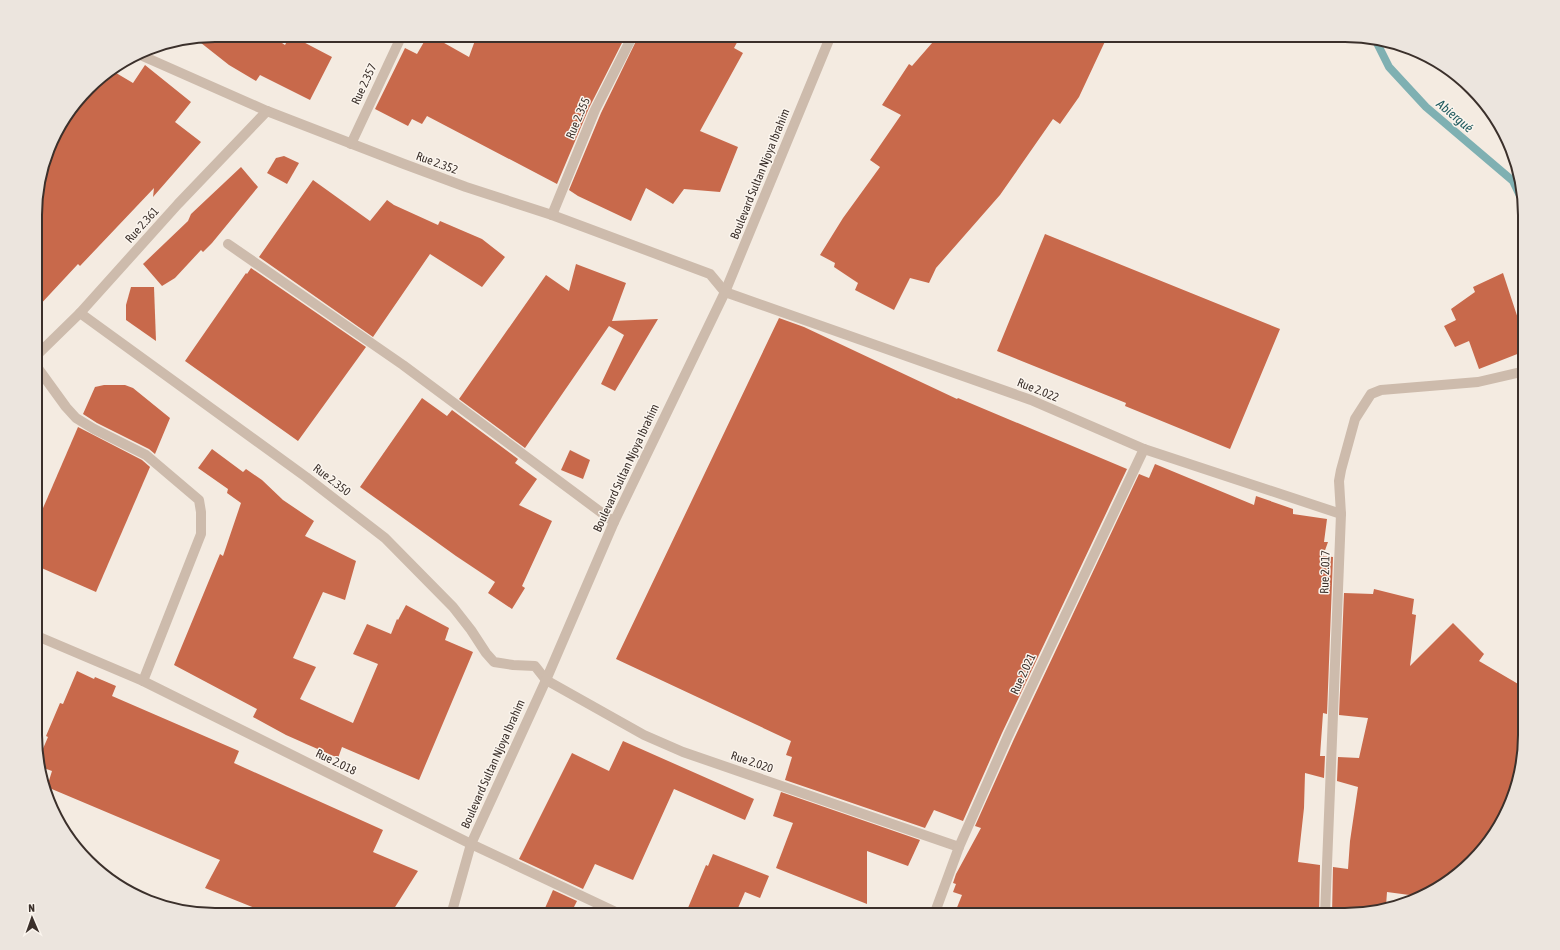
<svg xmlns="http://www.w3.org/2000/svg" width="1560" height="950" font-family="'Asap Condensed',sans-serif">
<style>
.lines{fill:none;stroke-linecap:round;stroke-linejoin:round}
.stream{stroke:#7fb0b2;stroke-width:8}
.building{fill:#c8694b}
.service{stroke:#cdbbac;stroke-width:10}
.minor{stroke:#cdbbac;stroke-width:10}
.tertiary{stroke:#cdbbac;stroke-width:10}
.labels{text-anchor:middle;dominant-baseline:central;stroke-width:3;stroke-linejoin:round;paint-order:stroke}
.street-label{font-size:12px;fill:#3b302b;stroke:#fbf5ee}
.water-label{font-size:13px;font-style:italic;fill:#1f5a5e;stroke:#fbf5ee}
.rim{fill:none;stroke:#3b302b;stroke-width:2}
</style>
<rect width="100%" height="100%" fill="#f4ebe1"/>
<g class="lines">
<path class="stream" d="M 1375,39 L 1389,67 L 1426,107 L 1513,181 L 1525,206"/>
</g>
<g class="building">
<path d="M 215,35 L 270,35 L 285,45 L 290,35 L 332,57 L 310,100 L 260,75 L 256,81 L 229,65 L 196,39 Z"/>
<path d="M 428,35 L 430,35 L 469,57 L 477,35 L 626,35 L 589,108 L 557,184 L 427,116 L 422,124 L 412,119 L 408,126 L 375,109 L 405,48 L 417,54 Z"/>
<path d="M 639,35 L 741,35 L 734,48 L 743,53 L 700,131 L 738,147 L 720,192 L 684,189 L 673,204 L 646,188 L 631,221 L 578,196 L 569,190 L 601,113 Z"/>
<path d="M 939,35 L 1108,35 L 1079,97 L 1060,124 L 1053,119 L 1000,195 L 936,268 L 929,283 L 910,278 L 894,310 L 855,290 L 858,283 L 834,267 L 835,263 L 820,255 L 843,218 L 880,167 L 870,160 L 901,115 L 882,105 L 909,64 L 912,66 Z"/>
<path d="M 145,65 L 191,102 L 175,122 L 201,142 L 153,197 L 154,188 L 80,266 L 78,264 L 37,308 L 37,192 L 54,135 L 96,80 L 111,70 L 133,83 Z"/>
<path d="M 284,156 L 299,163 L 287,184 L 267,173 L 276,158 Z"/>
<path d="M 241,167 L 258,187 L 212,243 L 203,252 L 201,250 L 175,278 L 162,286 L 143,264 L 188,221 L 191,214 Z"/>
<path d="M 313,180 L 370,221 L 387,200 L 394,205 L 438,225 L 440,221 L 482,239 L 505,257 L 482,287 L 430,254 L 373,337 L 259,257 Z"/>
<path d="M 1045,234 L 1280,329 L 1230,449 L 1125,406 L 1126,403 L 997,351 Z"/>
<path d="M 576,264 L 626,283 L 612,321 L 658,319 L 615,391 L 601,384 L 624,335 L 609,326 L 525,448 L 459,399 L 546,275 L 569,291 Z"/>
<path d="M 251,268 L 366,347 L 298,441 L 185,361 L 246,273 L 247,274 Z"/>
<path d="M 1503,273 L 1525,340 L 1525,351 L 1479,369 L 1469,341 L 1455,347 L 1444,326 L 1456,320 L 1451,309 L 1475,292 L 1473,287 Z"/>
<path d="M 131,287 L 154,287 L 156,341 L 126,320 L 126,305 Z"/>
<path d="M 779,318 L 804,327 L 957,399 L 958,398 L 1127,469 L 1002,733 L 963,821 L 934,810 L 925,828 L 785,780 L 792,757 L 786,755 L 791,741 L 616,659 Z"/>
<path d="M 104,385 L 125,385 L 133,388 L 170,418 L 155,454 L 149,449 L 97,423 L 83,414 L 95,387 Z"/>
<path d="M 422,398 L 447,416 L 452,410 L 518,459 L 515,463 L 537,479 L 519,505 L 552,521 L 522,586 L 525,588 L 512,609 L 488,593 L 495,582 L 456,556 L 360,487 Z"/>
<path d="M 78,427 L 142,460 L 150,467 L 96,592 L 37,566 L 37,522 Z"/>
<path d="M 212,449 L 243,472 L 246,469 L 262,480 L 283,500 L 314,521 L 305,536 L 356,561 L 345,600 L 323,592 L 293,658 L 316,667 L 300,699 L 353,723 L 378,664 L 353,654 L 367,624 L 391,634 L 397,619 L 398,620 L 406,605 L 449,628 L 445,640 L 473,652 L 419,780 L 342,747 L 338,758 L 286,735 L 253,717 L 257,709 L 174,665 L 220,554 L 223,556 L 241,503 L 227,493 L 228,489 L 198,468 Z"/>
<path d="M 570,450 L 590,460 L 583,479 L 561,470 Z"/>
<path d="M 1155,464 L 1254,505 L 1256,496 L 1293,509 L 1293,514 L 1327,519 L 1324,542 L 1328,542 L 1323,556 L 1333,557 L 1327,714 L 1323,713 L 1320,756 L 1325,756 L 1324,778 L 1305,773 L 1304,808 L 1298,862 L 1320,865 L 1319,915 L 954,915 L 962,895 L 953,892 L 956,884 L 953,883 L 956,874 L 981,828 L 975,826 L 1014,739 L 1139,474 L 1149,478 Z"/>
<path d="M 1374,589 L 1414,599 L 1412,614 L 1416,615 L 1410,666 L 1453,623 L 1484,654 L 1479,661 L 1525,688 L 1525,746 L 1501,825 L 1472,862 L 1435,891 L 1417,896 L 1387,892 L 1386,906 L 1356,915 L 1332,915 L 1333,867 L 1348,869 L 1350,841 L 1358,787 L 1337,781 L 1338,757 L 1359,758 L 1368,718 L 1339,715 L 1344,593 L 1373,594 Z"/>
<path d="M 77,671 L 94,679 L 95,677 L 116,686 L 112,696 L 239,751 L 234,763 L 383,830 L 373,852 L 418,871 L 390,915 L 272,915 L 205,888 L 220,860 L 47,787 L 52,771 L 41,767 L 44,760 L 39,758 L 48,737 L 46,736 L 60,703 L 63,704 Z"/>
<path d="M 623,741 L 754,799 L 745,820 L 674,789 L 633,880 L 595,864 L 583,889 L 519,859 L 572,753 L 609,771 Z"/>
<path d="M 781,792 L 920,840 L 908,866 L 867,851 L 867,904 L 776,868 L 793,823 L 773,816 Z"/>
<path d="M 713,854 L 769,876 L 760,898 L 745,892 L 735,915 L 685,915 L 706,865 L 708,866 Z"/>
<path d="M 553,890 L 577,901 L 570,915 L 542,915 Z"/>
</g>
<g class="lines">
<g class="service">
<path d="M 228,244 L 403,365 L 614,522"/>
<path d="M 37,367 L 66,407 L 76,418 L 94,429 L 146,455 L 199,500 L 201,512 L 201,534 L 143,681"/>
<path d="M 37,636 L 143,681 L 471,844"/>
</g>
<g class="minor">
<path d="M 138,54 L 267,111 L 404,164 L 466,187 L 552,215 L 710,274 L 725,292 L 1031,400 L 1144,449 L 1341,514"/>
<path d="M 351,144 L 402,35"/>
<path d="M 552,215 L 595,110 L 633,35"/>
<path d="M 80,313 L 306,477 L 385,538 L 453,607 L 471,630 L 486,653 L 494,662 L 513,665 L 535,666 L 546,680 L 644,735 L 683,752 L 959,847"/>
<path d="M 37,355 L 80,313 L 178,204 L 267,111"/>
<path d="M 471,844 L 622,915"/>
<path d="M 934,915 L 959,847 L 1008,736 L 1144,449"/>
<path d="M 1325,915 L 1341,514 L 1339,481 L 1341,470 L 1355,419 L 1371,394 L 1381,390 L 1478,382 L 1525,371"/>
</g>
<path class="tertiary" d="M 451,915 L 471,844 L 546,680 L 614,522 L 725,292 L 831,35"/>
</g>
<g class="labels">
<g class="street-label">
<text transform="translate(364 84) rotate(-65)">Rue 2.357</text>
<text transform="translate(578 118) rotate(-67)">Rue 2.355</text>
<text transform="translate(437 163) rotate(20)">Rue 2.352</text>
<text transform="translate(760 174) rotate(-68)">Boulevard Sultan Njoya Ibrahim</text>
<text transform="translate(142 225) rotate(-48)">Rue 2.361</text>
<text transform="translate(1038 390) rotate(22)">Rue 2.022</text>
<text transform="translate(626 468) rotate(-65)">Boulevard Sultan Njoya Ibrahim</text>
<text transform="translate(332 480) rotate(38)">Rue 2.350</text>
<text transform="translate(1325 572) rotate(-88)">Rue 2.017</text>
<text transform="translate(1023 674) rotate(-65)">Rue 2.021</text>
<text transform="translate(336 762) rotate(26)">Rue 2.018</text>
<text transform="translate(752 762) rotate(19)">Rue 2.020</text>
<text transform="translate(493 764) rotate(-66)">Boulevard Sultan Njoya Ibrahim</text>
</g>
<g class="water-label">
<text transform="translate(1455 116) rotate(40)">Abiergué</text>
</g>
</g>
<path d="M0 0H1560V950H0ZM215 42H1345A173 173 0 0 1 1518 215V735A173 173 0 0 1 1345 908H215A173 173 0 0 1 42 735V215A173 173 0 0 1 215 42Z" fill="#ece5de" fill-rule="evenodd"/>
<path class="rim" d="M215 42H1345A173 173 0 0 1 1518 215V735A173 173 0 0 1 1345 908H215A173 173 0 0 1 42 735V215A173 173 0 0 1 215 42Z"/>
<g transform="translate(32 918) rotate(358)" stroke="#fbf5ee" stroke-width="3" paint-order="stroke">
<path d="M0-3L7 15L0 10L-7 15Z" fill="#3b302b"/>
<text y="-6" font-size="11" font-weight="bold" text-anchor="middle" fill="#3b302b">N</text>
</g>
</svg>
